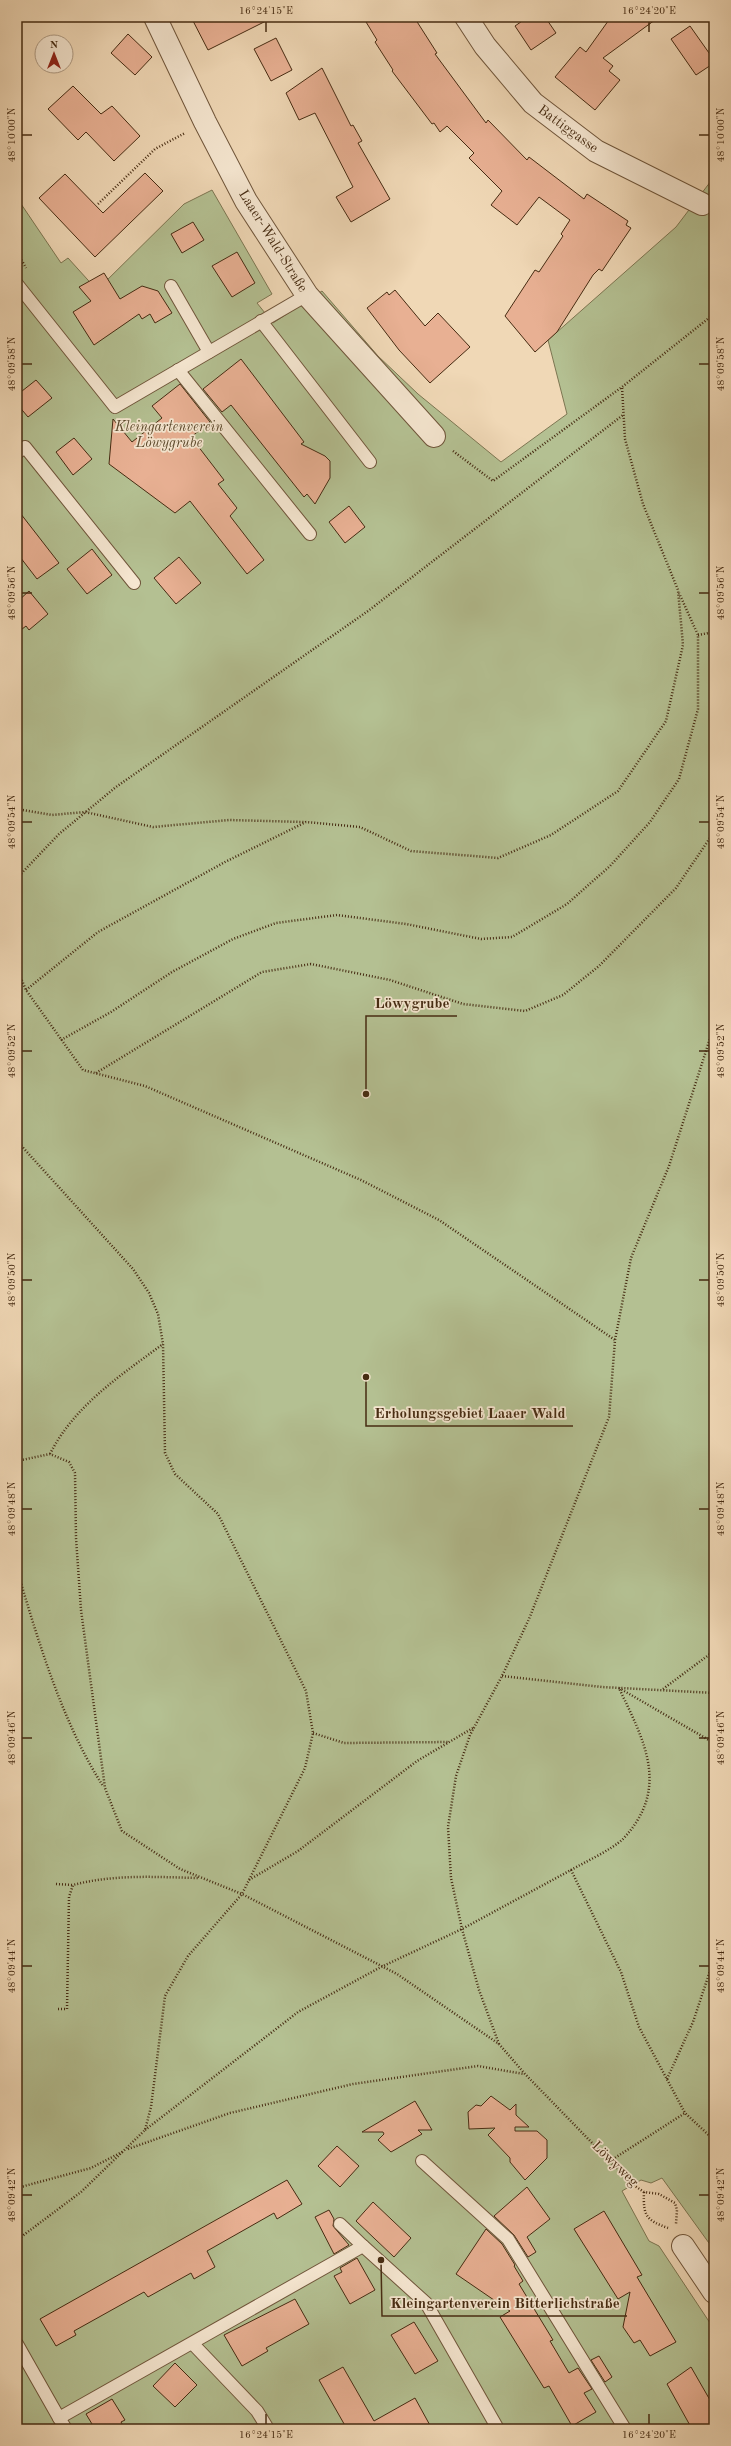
<svg xmlns="http://www.w3.org/2000/svg" width="731" height="2446" font-family="'Old Standard TT',serif">
<style>
.green{fill:#b4c092;stroke:#7d7652}
.building{fill:#e8b093;stroke:#462b12}
.lines{fill:none;stroke-linecap:round;stroke-linejoin:round}
.lane-casing{stroke:#70563b;stroke-width:14}
.street-casing{stroke:#70563b;stroke-width:24}
.path{stroke:#462b12;stroke-width:2.5;stroke-dasharray:1 2;stroke-linecap:butt}
.lane{stroke:#f5e6d0;stroke-width:12}
.street{stroke:#f5e6d0;stroke-width:22}
.ticks{fill:none;stroke:#462b12;stroke-width:1.5}
.labels{text-anchor:middle;dominant-baseline:central;stroke-width:3.5;stroke-linejoin:round;paint-order:stroke}
.street-label{font-size:14px;fill:#462b12;stroke:#f5e6d0}
.park-label{font-size:14px;font-style:italic;fill:#5c492c;stroke:#f5e6d0}
.leader{fill:none;stroke:#462b12;stroke-width:1.5}
.callout-dot{fill:#462b12;stroke:#f5e6d0;stroke-width:1.5}
.callout-label{font-size:15px;text-anchor:middle;font-weight:bold;fill:#462b12;stroke:#f5e6d0;stroke-width:3.5;stroke-linejoin:round;paint-order:stroke}
.neatline{fill:none;stroke:#462b12;stroke-width:1.5}
.ticks-label{font-size:10px;text-anchor:middle;fill:#462b12}
</style>
<rect width="100%" height="100%" fill="#f0d8b6"/>
<filter id="stains"><feTurbulence type="fractalNoise" baseFrequency=".005" numOctaves="4"/><feColorMatrix values="0 0 0 0 .2 0 0 0 0 .09 0 0 0 0 .02 0 0 0 .5 -.17"/></filter>
<radialGradient id="worn" r=".72"><stop offset=".6" stop-color="#630" stop-opacity="0"/><stop offset="1" stop-color="#630" stop-opacity=".3"/></radialGradient>
<path class="green" d="M 714,177 L 714,2250 L 662,2178 L 651,2183 L 641,2180 L 622,2191 L 649,2241 L 659,2246 L 714,2329 L 714,2429 L 17,2429 L 17,198 L 61,263 L 68,258 L 97,290 L 184,204 L 212,190 L 272,294 L 257,303 L 273,323 L 322,291 L 378,356 L 418,394 L 501,462 L 567,414 L 548,340 L 676,227 Z"/>
<g class="building">
<path d="M 191,17 L 274,17 L 208,50 Z"/>
<path d="M 363,17 L 414,17 L 437,53 L 435,54 L 486,123 L 488,120 L 527,160 L 529,157 L 584,199 L 587,194 L 628,221 L 626,225 L 631,228 L 602,271 L 599,269 L 593,275 L 557,332 L 535,352 L 505,316 L 535,270 L 539,272 L 563,236 L 561,234 L 570,220 L 539,197 L 517,225 L 491,205 L 502,191 L 469,158 L 474,153 L 447,126 L 440,132 L 434,123 L 432,124 L 392,71 L 393,70 L 375,42 L 377,40 Z"/>
<path d="M 528,17 L 545,17 L 556,33 L 531,50 L 515,26 Z"/>
<path d="M 611,17 L 659,17 L 603,58 L 613,66 L 609,71 L 620,80 L 595,110 L 555,77 L 580,47 L 586,52 Z"/>
<path d="M 690,26 L 714,60 L 714,63 L 696,75 L 671,39 Z"/>
<path d="M 128,34 L 152,57 L 135,75 L 111,53 Z"/>
<path d="M 276,38 L 292,70 L 271,81 L 254,49 Z"/>
<path d="M 322,68 L 351,126 L 353,125 L 362,141 L 358,143 L 390,199 L 351,222 L 336,197 L 353,187 L 315,113 L 299,120 L 286,93 Z"/>
<path d="M 73,86 L 101,114 L 112,106 L 140,136 L 114,161 L 86,132 L 78,140 L 48,109 Z"/>
<path d="M 145,173 L 163,191 L 95,257 L 39,198 L 65,174 L 103,213 Z"/>
<path d="M 193,222 L 204,240 L 182,253 L 171,234 Z"/>
<path d="M 237,252 L 255,283 L 232,297 L 212,266 Z"/>
<path d="M 104,273 L 120,299 L 142,286 L 158,291 L 172,313 L 155,323 L 150,314 L 142,319 L 139,314 L 94,345 L 73,312 L 91,301 L 79,287 Z"/>
<path d="M 395,290 L 425,326 L 438,313 L 470,347 L 430,383 L 399,350 L 367,308 L 387,292 L 389,295 Z"/>
<path d="M 241,359 L 304,442 L 301,444 L 325,456 L 330,461 L 330,478 L 315,504 L 307,494 L 304,497 L 231,405 L 222,412 L 203,389 Z"/>
<path d="M 36,380 L 52,398 L 28,417 L 17,404 L 17,395 Z"/>
<path d="M 180,384 L 210,422 L 191,437 L 224,480 L 218,484 L 237,508 L 230,516 L 264,560 L 247,574 L 190,501 L 175,513 L 109,464 L 113,419 L 132,442 L 162,418 L 152,406 Z"/>
<path d="M 74,438 L 92,459 L 73,475 L 56,452 Z"/>
<path d="M 349,506 L 365,527 L 345,543 L 329,522 Z"/>
<path d="M 17,509 L 59,563 L 37,579 L 17,553 Z"/>
<path d="M 92,549 L 112,575 L 87,594 L 67,569 Z"/>
<path d="M 179,557 L 201,583 L 176,604 L 154,578 Z"/>
<path d="M 29,591 L 48,614 L 29,630 L 26,626 L 17,633 L 17,602 Z"/>
<path d="M 491,2096 L 510,2110 L 516,2104 L 516,2115 L 529,2127 L 515,2127 L 515,2131 L 537,2131 L 547,2140 L 547,2158 L 525,2180 L 510,2162 L 510,2158 L 488,2135 L 495,2128 L 469,2129 L 468,2112 L 476,2105 L 481,2106 Z"/>
<path d="M 415,2101 L 432,2130 L 418,2130 L 422,2134 L 391,2152 L 378,2140 L 384,2134 L 383,2132 L 362,2132 Z"/>
<path d="M 337,2146 L 359,2166 L 340,2187 L 318,2166 Z"/>
<path d="M 287,2180 L 302,2204 L 277,2219 L 274,2213 L 207,2251 L 215,2267 L 194,2279 L 191,2273 L 148,2297 L 144,2292 L 74,2331 L 76,2335 L 56,2346 L 40,2319 Z"/>
<path d="M 527,2187 L 550,2219 L 527,2237 L 536,2252 L 528,2257 L 514,2235 L 494,2216 Z"/>
<path d="M 373,2202 L 411,2238 L 394,2257 L 356,2221 Z"/>
<path d="M 329,2210 L 334,2219 L 333,2226 L 349,2245 L 334,2254 L 315,2217 Z"/>
<path d="M 604,2211 L 642,2275 L 637,2277 L 676,2342 L 650,2356 L 640,2340 L 634,2343 L 623,2327 L 630,2292 L 618,2299 L 574,2229 Z"/>
<path d="M 486,2229 L 502,2244 L 515,2265 L 514,2266 L 523,2281 L 519,2284 L 553,2340 L 550,2341 L 569,2373 L 578,2368 L 592,2389 L 584,2393 L 596,2412 L 572,2426 L 549,2386 L 544,2388 L 500,2317 L 510,2311 L 456,2274 Z"/>
<path d="M 357,2258 L 375,2290 L 350,2304 L 334,2276 L 342,2272 L 340,2268 Z"/>
<path d="M 295,2299 L 309,2324 L 266,2348 L 268,2351 L 242,2366 L 224,2335 Z"/>
<path d="M 414,2322 L 438,2361 L 415,2374 L 391,2335 Z"/>
<path d="M 599,2356 L 612,2377 L 605,2382 L 591,2360 Z"/>
<path d="M 175,2363 L 197,2385 L 175,2407 L 153,2386 Z"/>
<path d="M 343,2367 L 374,2421 L 415,2398 L 432,2429 L 347,2429 L 319,2380 Z"/>
<path d="M 691,2367 L 714,2407 L 714,2429 L 692,2429 L 667,2384 Z"/>
<path d="M 112,2399 L 125,2420 L 121,2422 L 125,2429 L 95,2429 L 86,2414 Z"/>
</g>
<g class="lines">
<g class="lane-casing">
<g id="lane">
<path d="M 17,284 L 115,407 L 307,295"/>
<path d="M 171,286 L 209,352"/>
<path d="M 261,321 L 370,462"/>
<path d="M 178,370 L 310,534"/>
<path d="M 17,453 L 25,447 L 134,583"/>
<path d="M 422,2161 L 508,2239 L 625,2429"/>
<path d="M 340,2224 L 363,2246"/>
<path d="M 17,2344 L 59,2418"/>
<path d="M 193,2344 L 257,2411 L 268,2429"/>
<path d="M 66,2429 L 59,2418 L 363,2246 L 426,2303 L 498,2429"/>
</g>
</g>
<g class="street-casing">
<g id="street">
<path d="M 155,17 L 205,122 L 246,201 L 307,295 L 434,436"/>
<path d="M 466,17 L 485,46 L 533,103 L 596,151 L 702,204"/>
<path d="M 683,2246 L 714,2292"/>
</g>
</g>
<g class="path">
<path d="M 98,204 L 155,149 L 185,133"/>
<path d="M 17,252 L 26,268"/>
<path d="M 453,451 L 493,481 L 622,387 L 714,314"/>
<path d="M 698,635 L 714,632"/>
<path d="M 17,809 L 52,815 L 85,812 L 153,827 L 229,820 L 304,822"/>
<path d="M 17,878 L 59,834 L 116,787 L 368,611 L 623,415"/>
<path d="M 17,969 L 26,990 L 83,1070 L 145,1086 L 361,1180 L 439,1220 L 615,1340"/>
<path d="M 26,990 L 98,932 L 225,862 L 306,822 L 360,827 L 411,851 L 498,858 L 551,835 L 618,791 L 666,721 L 683,645 L 678,590 L 643,504 L 625,439 L 622,387"/>
<path d="M 61,1040 L 111,1012 L 172,972 L 233,939 L 276,923 L 337,915 L 406,924 L 481,939 L 512,937 L 567,904 L 610,866 L 650,822 L 679,779 L 698,709 L 698,635 L 679,593"/>
<path d="M 96,1073 L 262,972 L 311,964 L 390,980 L 463,1004 L 525,1011 L 563,995 L 599,966 L 676,888 L 714,832"/>
<path d="M 17,1141 L 133,1269 L 149,1293 L 158,1314 L 163,1344 L 165,1453 L 175,1474 L 218,1514 L 306,1691 L 313,1733 L 305,1768 L 242,1894 L 188,1956 L 165,1996 L 151,2107 L 145,2130 L 81,2192 L 17,2240"/>
<path d="M 50,1454 C 74,1406 121,1375 163,1344"/>
<path d="M 17,1461 L 50,1454 L 69,1462 L 75,1473 L 76,1538 L 81,1610 L 105,1788 L 122,1831 L 180,1869 L 242,1894 L 397,1974 L 499,2044 L 525,2074 L 632,2184 L 644,2192 L 659,2194 L 675,2203 L 677,2210 L 676,2224"/>
<path d="M 17,1570 C 39,1643 62,1722 103,1786"/>
<path d="M 502,1676 L 602,1687 L 714,1693"/>
<path d="M 619,1688 L 714,1743"/>
<path d="M 663,1689 L 714,1651"/>
<path d="M 313,1733 L 344,1743 L 449,1742"/>
<path d="M 571,1870 C 585,1862 611,1850 623,1839 C 671,1788 644,1741 619,1688"/>
<path d="M 249,1880 L 298,1851 L 417,1761 L 473,1728"/>
<path d="M 56,1884 L 73,1885"/>
<path d="M 58,2009 L 67,2009 L 69,1897 L 73,1885 C 114,1874 156,1877 198,1878"/>
<path d="M 499,2044 L 479,1990 L 462,1929 L 451,1878 L 448,1827 L 456,1776 L 470,1735 L 502,1676 L 529,1619 L 609,1417 L 615,1340 L 631,1258 L 669,1166 L 714,1026"/>
<path d="M 667,2079 L 693,2022 L 714,1959"/>
<path d="M 145,2130 L 298,2012 L 381,1967 L 462,1929 L 571,1870 L 621,1972 L 639,2027 L 685,2113 L 714,2140"/>
<path d="M 128,2149 L 230,2113 L 353,2084 L 478,2066 L 524,2074"/>
<path d="M 610,2161 L 685,2113"/>
<path d="M 17,2188 L 91,2168 L 124,2151"/>
<path d="M 644,2192 C 643,2216 646,2220 668,2228"/>
</g>
<use href="#lane" class="lane"/>
<use href="#street" class="street"/>
</g>
<path class="ticks" d="M 266,22 L 266,32M 649,22 L 649,32M 22,135 L 32,135M 699,135 L 709,135M 22,364 L 32,364M 699,364 L 709,364M 22,593 L 32,593M 699,593 L 709,593M 22,822 L 32,822M 699,822 L 709,822M 22,1051 L 32,1051M 699,1051 L 709,1051M 22,1280 L 32,1280M 699,1280 L 709,1280M 22,1509 L 32,1509M 699,1509 L 709,1509M 22,1738 L 32,1738M 699,1738 L 709,1738M 22,1966 L 32,1966M 699,1966 L 709,1966M 22,2195 L 32,2195M 699,2195 L 709,2195M 266,2414 L 266,2424M 649,2414 L 649,2424"/>
<g class="labels">
<g class="street-label">
<text transform="translate(568 129) rotate(36)">Battiggasse</text>
<text transform="translate(273 241) rotate(58)">Laaer-Wald-Straße</text>
<text transform="translate(615 2164) rotate(44)">Löwyweg</text>
</g>
<g class="park-label">
<text x="169" y="427">Kleingartenverein<tspan x="169" dy="16">Löwygrube</tspan></text>
</g>
</g>
<path class="leader" d="M366 1094L366 1016H457M366 1377L366 1426H573M381 2260L382 2316H627"/>
<g class="callout-dot">
<circle cx="366" cy="1094" r="4"/>
<circle cx="366" cy="1377" r="4"/>
<circle cx="381" cy="2260" r="4"/>
</g>
<g class="callout-label">
<text x="412" y="1008">Löwygrube</text>
<text x="470" y="1418">Erholungsgebiet Laaer Wald</text>
<text x="505" y="2308">Kleingartenverein Bitterlichstraße</text>
</g>
<rect width="731" height="2446" fill="none" stroke="#f0d8b6" stroke-width="44"/>
<g transform="translate(54 54)"><circle r="19" fill="#f5e6d0" stroke="#af9b84"/>
<path d="M0-3L7 15L0 10L-7 15Z" fill="#8f2418"/>
<text y="-6" font-size="11" font-weight="bold" text-anchor="middle" fill="#462b12">N</text>
</g>
<rect x="22" y="22" width="687" height="2402" class="neatline"/>
<g class="ticks-label">
<text x="266" y="14">16°24'15"E</text>
<text x="649" y="14">16°24'20"E</text>
<text transform="translate(11 135) rotate(-90)" y="4">48°10'00"N</text>
<text transform="translate(720 135) rotate(-90)" y="4">48°10'00"N</text>
<text transform="translate(11 364) rotate(-90)" y="4">48°09'58"N</text>
<text transform="translate(720 364) rotate(-90)" y="4">48°09'58"N</text>
<text transform="translate(11 593) rotate(-90)" y="4">48°09'56"N</text>
<text transform="translate(720 593) rotate(-90)" y="4">48°09'56"N</text>
<text transform="translate(11 822) rotate(-90)" y="4">48°09'54"N</text>
<text transform="translate(720 822) rotate(-90)" y="4">48°09'54"N</text>
<text transform="translate(11 1051) rotate(-90)" y="4">48°09'52"N</text>
<text transform="translate(720 1051) rotate(-90)" y="4">48°09'52"N</text>
<text transform="translate(11 1280) rotate(-90)" y="4">48°09'50"N</text>
<text transform="translate(720 1280) rotate(-90)" y="4">48°09'50"N</text>
<text transform="translate(11 1509) rotate(-90)" y="4">48°09'48"N</text>
<text transform="translate(720 1509) rotate(-90)" y="4">48°09'48"N</text>
<text transform="translate(11 1738) rotate(-90)" y="4">48°09'46"N</text>
<text transform="translate(720 1738) rotate(-90)" y="4">48°09'46"N</text>
<text transform="translate(11 1966) rotate(-90)" y="4">48°09'44"N</text>
<text transform="translate(720 1966) rotate(-90)" y="4">48°09'44"N</text>
<text transform="translate(11 2195) rotate(-90)" y="4">48°09'42"N</text>
<text transform="translate(720 2195) rotate(-90)" y="4">48°09'42"N</text>
<text x="266" y="2438">16°24'15"E</text>
<text x="649" y="2438">16°24'20"E</text>
</g>
<rect width="100%" height="100%" filter="url(#stains)"/>
<rect width="100%" height="100%" fill="url(#worn)"/>
</svg>
